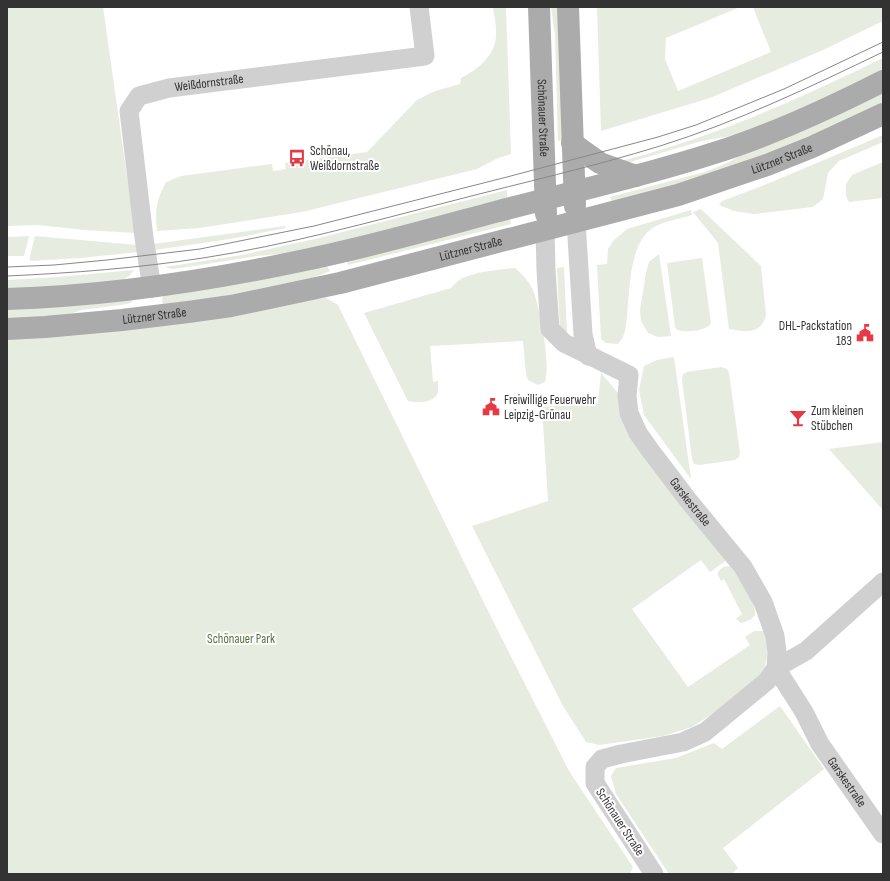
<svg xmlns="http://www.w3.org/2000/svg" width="890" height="881" font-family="'Sofia Sans Condensed',sans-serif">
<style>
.green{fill:#e6ecdf}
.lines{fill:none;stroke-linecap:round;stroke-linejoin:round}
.minor{stroke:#d0d0d0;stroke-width:19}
.major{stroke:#ababab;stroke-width:22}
.tram{stroke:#888;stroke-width:1}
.labels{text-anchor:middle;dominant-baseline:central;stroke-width:4;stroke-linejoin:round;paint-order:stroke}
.street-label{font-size:13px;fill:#333;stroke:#fff}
.poi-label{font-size:13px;fill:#333;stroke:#fff;text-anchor:start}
.park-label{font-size:13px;fill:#56703f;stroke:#fff}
</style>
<rect width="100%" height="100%" fill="#fff"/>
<g class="green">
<path d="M 7,7 L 103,7 L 135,233 L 85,230 L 37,225 L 7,226 Z"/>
<path d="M 493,7 L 506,7 L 511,154 L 496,159 L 477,169 L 302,212 L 199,228 L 157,231 C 155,209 156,201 166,182 L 181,176 L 272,164 L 273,171 L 286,169 L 285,163 L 367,152 L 417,100 L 435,91 L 460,84 L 461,78 C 477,70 495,56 496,36 C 497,27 494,16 493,7 Z"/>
<path d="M 551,7 L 562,7 L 565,139 L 558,141 L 555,35 Z"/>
<path d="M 597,7 L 740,7 L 666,38 L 665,59 L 678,91 L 771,52 L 753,7 L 883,7 L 883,21 L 823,50 L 710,98 L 601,131 Z"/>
<path d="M 883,58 L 883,73 L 741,134 L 702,141 L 630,162 L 623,163 L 617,162 C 710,139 797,100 883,58 Z"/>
<path d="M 883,90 L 883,106 L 802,144 L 613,205 L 610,197 L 705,172 L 729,162 L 752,149 Z"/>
<path d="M 883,135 L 883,142 L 839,161 L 828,173 L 823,199 L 813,207 L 754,214 L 734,211 L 719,205 L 722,201 L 767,184 Z"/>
<path d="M 883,162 L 883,198 L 849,202 L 846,196 L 846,184 L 852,175 Z"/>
<path d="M 507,190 L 507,200 L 302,252 L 257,256 L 181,268 L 172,269 L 165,267 L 242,255 L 315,239 Z"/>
<path d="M 701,209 L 761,266 L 766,315 C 760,335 746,332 729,329 L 718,243 L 693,212 Z"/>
<path d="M 691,210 L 692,215 C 682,218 662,222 654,227 C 629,242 630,289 627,315 C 626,325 626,336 618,344 L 606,343 L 601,339 L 597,265 L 607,264 L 608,249 L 614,240 L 627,229 Z"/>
<path d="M 510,217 L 511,224 L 348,265 L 346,259 Z"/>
<path d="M 285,226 L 286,228 L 230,239 L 154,250 L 153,244 Z"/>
<path d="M 29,236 L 24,256 L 7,256 L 7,237 Z"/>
<path d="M 35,236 L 137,245 L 138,252 L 81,258 L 30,261 L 30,256 Z"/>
<path d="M 659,254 L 671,336 L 658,337 L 648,333 L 641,321 L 640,310 L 646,273 L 649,262 Z"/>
<path d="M 702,258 L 711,323 C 708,331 685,333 677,330 L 675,327 L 667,263 Z"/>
<path d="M 326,264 L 330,271 C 277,294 219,297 163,304 C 161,299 162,297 166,294 Z"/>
<path d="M 564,267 L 567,333 L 560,331 L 557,268 Z"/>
<path d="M 515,268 C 522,274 529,281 533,290 C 540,308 551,364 545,382 L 538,385 L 528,380 L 526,374 L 523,341 L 430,346 L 433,382 L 438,381 C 438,384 438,389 438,392 C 434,404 417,403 408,401 L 364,313 L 451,288 C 453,285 456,283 458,281 C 469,272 501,269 515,268 Z"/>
<path d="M 134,270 L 129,276 L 121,281 L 7,292 L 7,280 L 58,277 Z"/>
<path d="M 133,298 L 132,302 L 127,304 L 82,310 L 53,319 L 7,321 L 7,308 Z"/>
<path d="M 326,298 L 338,305 L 492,619 L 569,771 L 633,867 L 630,874 L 7,874 L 7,337 L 310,299 Z"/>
<path d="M 674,357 L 691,479 L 644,415 L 639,390 L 644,366 L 657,360 Z"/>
<path d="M 721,367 L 727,369 L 729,373 L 740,453 L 739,457 L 735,460 L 699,465 L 694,464 L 692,459 L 682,380 L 683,374 L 687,372 Z"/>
<path d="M 601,373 L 618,393 L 727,560 L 710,572 L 701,560 L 632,609 L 688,687 L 750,645 L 745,637 L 754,631 L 766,631 L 769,645 L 765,667 L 752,688 L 692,727 L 663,736 L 599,745 L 586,742 L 563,706 L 472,526 L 548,501 L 542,407 L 598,403 Z"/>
<path d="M 883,442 L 883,510 L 829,449 Z"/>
<path d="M 730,566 C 740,578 756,599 755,615 L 750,620 L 741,623 L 736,619 L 742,614 L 724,579 L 721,581 L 718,575 L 718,572 L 723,567 Z"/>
<path d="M 780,706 L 824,769 L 723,848 L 738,868 L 731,874 L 669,874 L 616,794 L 611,776 L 616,768 L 676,758 L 714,743 L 722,749 Z"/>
</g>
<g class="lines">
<g class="minor">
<path d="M 576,221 L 583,334 L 588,356"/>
<path id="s1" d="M 545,229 L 546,270 L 550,329 L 564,343 L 629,375 L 627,396 L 629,413 L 638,433 L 650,450 L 688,500 L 743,567 L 763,602 L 775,636 L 777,652 L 776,668 L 804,712 L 820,744 L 883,834"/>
<path id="s2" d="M 152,288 L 144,238 L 129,111 L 139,96 L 169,88 L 425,56 L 419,7"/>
<path d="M 654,874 L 595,783 L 595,767 L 602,759 L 621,754 L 683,742 L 705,732 L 767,681 L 776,668 L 806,651 L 883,582"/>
</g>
<g class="major">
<path id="s3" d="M 539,7 L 546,214"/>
<path d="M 568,7 L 575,206"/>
<path d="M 572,143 L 600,163 L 636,176"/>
<path d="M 7,299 C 107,296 207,281 305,260 C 369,247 432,229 495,212 C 567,193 640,177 711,154 C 770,136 828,109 883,81"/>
<path id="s4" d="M 7,329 L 45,327 L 122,320 L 188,312 L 231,306 L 340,283 L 678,195 L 767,165 L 812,147 L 883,114"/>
</g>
<g class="tram">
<path d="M 7,267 L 54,265 L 107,260 L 200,249 L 314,226 L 507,177 L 658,137 L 696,125 L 784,89 L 883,42"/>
<path d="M 7,276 C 73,273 138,268 203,258 C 287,245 370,222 452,201 C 521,183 592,167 660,146 C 737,122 810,87 883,52"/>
</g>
</g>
<defs>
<g id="bus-bare" transform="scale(1.38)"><path d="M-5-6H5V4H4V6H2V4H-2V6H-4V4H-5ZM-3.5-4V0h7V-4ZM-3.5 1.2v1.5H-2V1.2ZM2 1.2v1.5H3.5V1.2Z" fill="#e63946" stroke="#fff" stroke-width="2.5" paint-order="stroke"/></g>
<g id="civic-bare" transform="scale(1.38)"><path d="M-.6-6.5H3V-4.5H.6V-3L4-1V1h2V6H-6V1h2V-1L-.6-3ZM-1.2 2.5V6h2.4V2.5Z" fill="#e63946" stroke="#fff" stroke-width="2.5" paint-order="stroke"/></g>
<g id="bar-bare" transform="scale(1.38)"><path d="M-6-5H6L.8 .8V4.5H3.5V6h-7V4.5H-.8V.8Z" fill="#e63946" stroke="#fff" stroke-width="2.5" paint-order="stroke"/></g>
</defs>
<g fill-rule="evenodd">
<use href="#bus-bare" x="297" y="158"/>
<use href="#civic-bare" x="865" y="333"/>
<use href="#civic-bare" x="491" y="407"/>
<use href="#bar-bare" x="798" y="418"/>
</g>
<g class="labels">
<g class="street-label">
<text stroke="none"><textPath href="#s2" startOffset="268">Weißdornstraße</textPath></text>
<text stroke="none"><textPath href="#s3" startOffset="111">Schönauer Straße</textPath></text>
<text stroke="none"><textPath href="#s4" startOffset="796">Lützner Straße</textPath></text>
<text stroke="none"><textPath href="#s4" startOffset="472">Lützner Straße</textPath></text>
<text stroke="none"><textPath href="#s4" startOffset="148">Lützner Straße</textPath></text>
<text stroke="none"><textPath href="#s1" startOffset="339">Garskestraße</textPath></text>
<text stroke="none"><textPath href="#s1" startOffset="666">Garskestraße</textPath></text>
<text transform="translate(620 822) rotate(57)">Schönauer Straße</text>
</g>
<g class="poi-label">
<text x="310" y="151">Schönau,<tspan x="310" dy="15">Weißdornstraße</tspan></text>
<text x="852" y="326" text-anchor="end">DHL-Packstation<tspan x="852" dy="15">183</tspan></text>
<text x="504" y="400">Freiwillige Feuerwehr<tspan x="504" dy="15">Leipzig-Grünau</tspan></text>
<text x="811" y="411">Zum kleinen<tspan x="811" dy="15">Stübchen</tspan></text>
</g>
<g class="park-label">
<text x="241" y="639">Schönauer Park</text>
</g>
</g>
<rect width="890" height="881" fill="none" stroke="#333333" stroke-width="16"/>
</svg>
